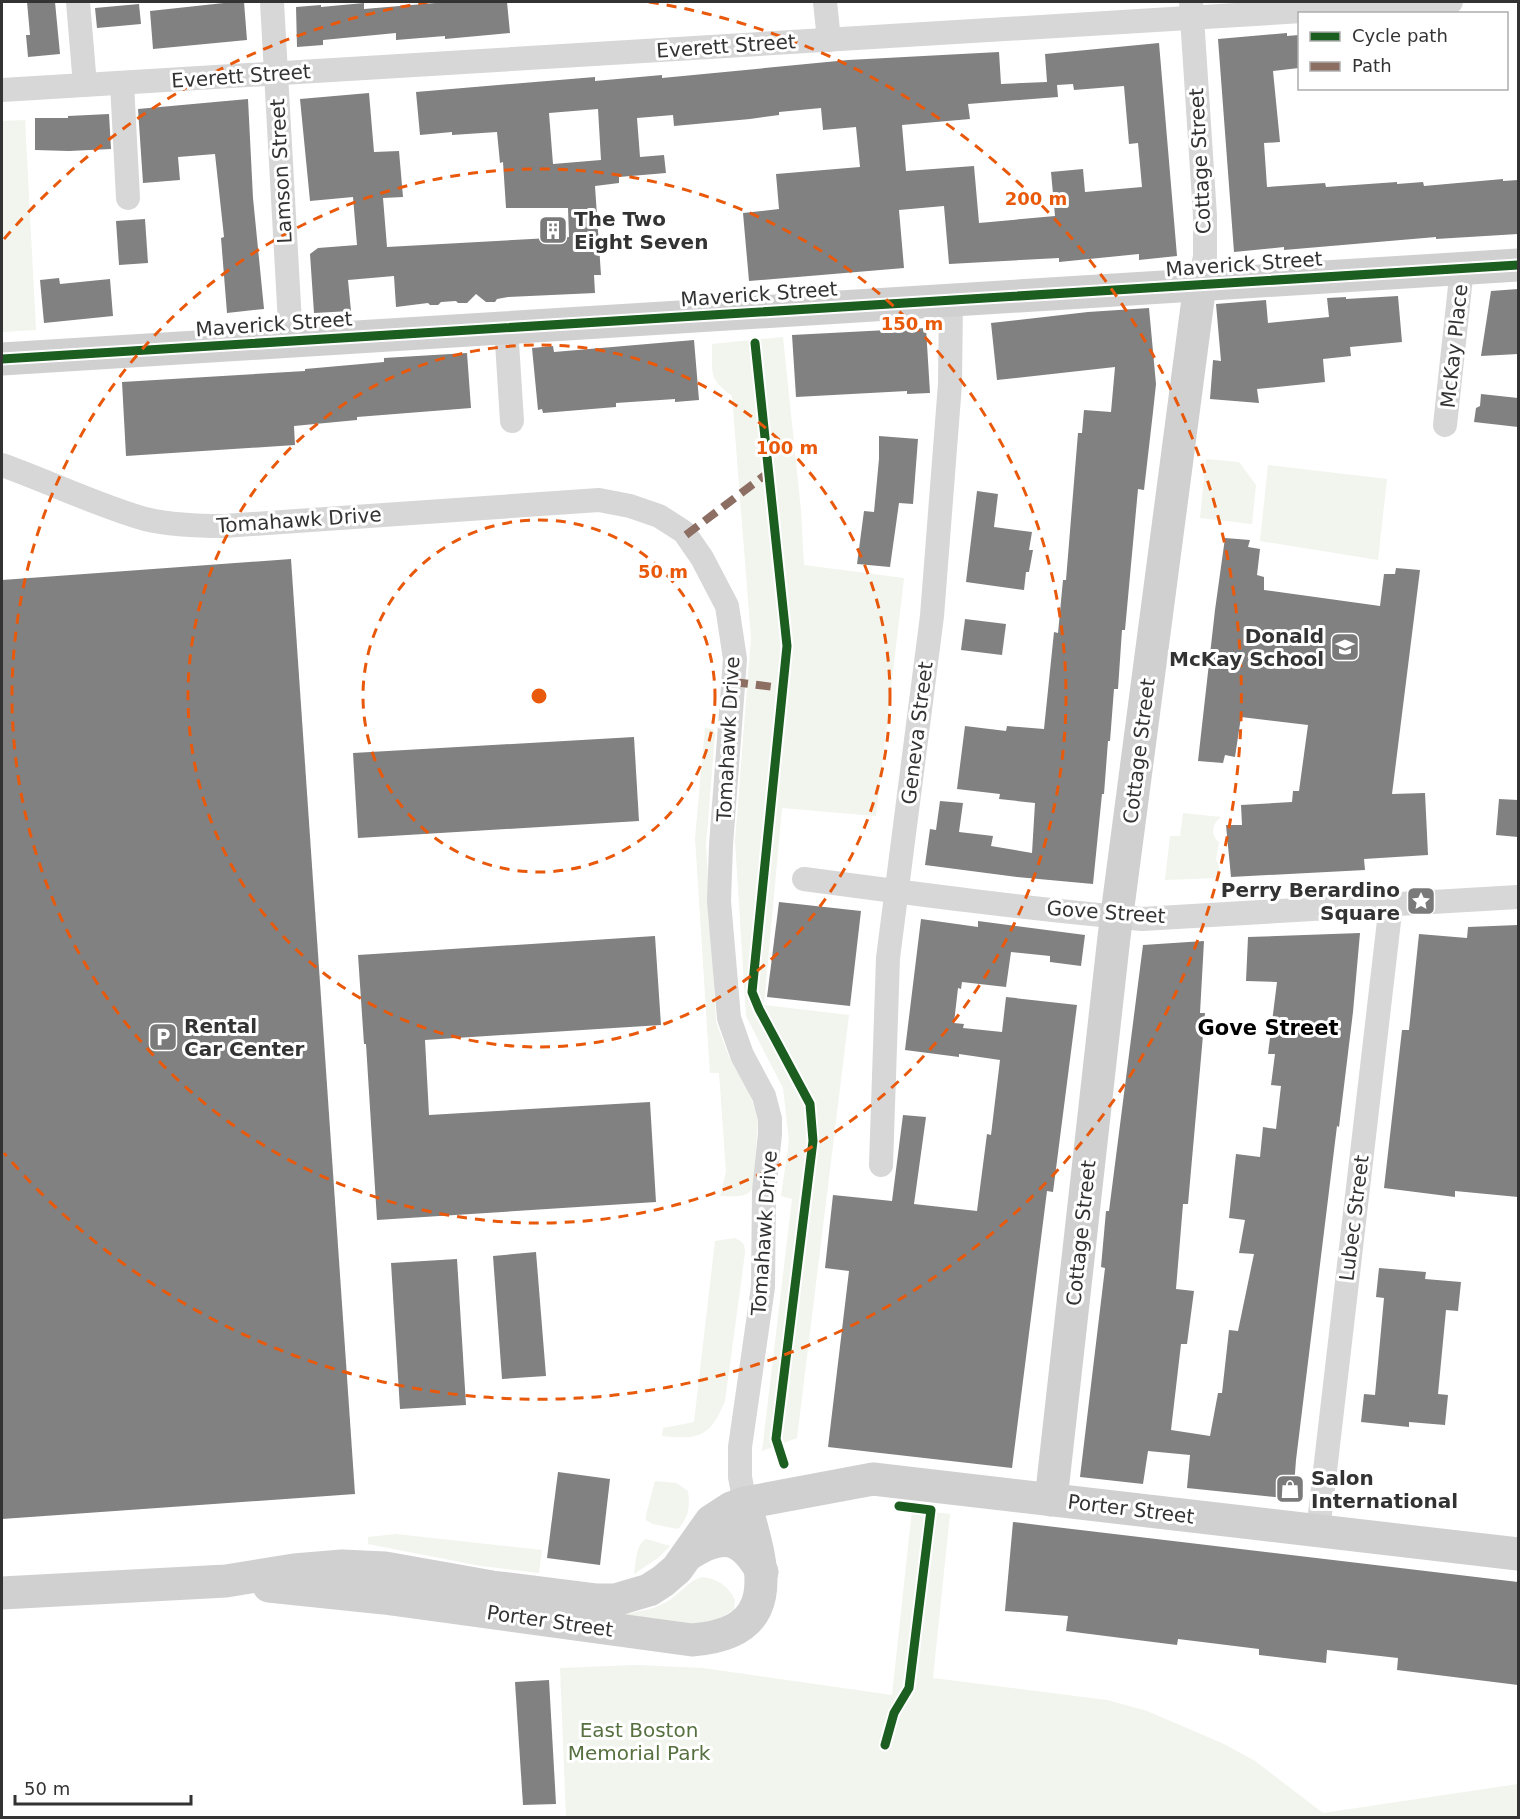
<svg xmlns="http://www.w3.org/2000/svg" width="1520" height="1819" font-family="'DejaVu Sans',sans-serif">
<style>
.green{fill:#f1f5ed}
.building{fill:#818181;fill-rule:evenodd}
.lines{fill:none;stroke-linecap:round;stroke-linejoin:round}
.street{stroke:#d7d7d7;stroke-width:24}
.secondary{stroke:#d0d0d0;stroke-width:33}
.quiet{stroke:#8d6e63;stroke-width:8;stroke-dasharray:15 8;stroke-linecap:butt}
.cycleway-casing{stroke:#fff;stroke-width:13}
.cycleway{stroke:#1b5e20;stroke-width:9}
.ring{fill:none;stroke:#e8590c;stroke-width:3;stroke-dasharray:10 8}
.labels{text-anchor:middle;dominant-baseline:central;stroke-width:6;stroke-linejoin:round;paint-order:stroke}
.street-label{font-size:20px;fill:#333;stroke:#fff}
.poi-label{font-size:20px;font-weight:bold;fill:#333;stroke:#fff;text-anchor:start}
.park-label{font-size:20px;fill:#56703f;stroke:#fff}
.neighbourhood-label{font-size:21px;font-weight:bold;fill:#000;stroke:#fff}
.centre{fill:#e8590c;stroke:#fff;stroke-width:3}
.ring-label{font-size:18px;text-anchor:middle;font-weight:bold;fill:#e8590c;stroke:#fff;stroke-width:6;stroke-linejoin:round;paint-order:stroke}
</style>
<rect width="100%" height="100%" fill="#fff"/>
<g class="green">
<path d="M 25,120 L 36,330 L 2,332 L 2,121 Z"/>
<path d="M 783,337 L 801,510 L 804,565 L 904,578 L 876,816 L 782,808 L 764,1005 L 849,1015 L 797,1438 L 762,1451 L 792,1199 L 781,1196 L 789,1141 L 783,1088 L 746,1016 L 735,841 L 751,638 L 732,396 C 707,377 713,373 712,344 Z"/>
<path d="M 1206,459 L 1239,462 L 1256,485 L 1252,524 L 1200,518 Z"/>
<path d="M 1268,465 L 1387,479 L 1378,560 L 1260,541 Z"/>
<path d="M 705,728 L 713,729 L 715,734 L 706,845 L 716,1022 L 729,1057 L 747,1086 L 754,1106 L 758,1121 L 753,1187 C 748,1199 731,1196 720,1196 L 726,1172 L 719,1073 L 710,1073 L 695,838 Z"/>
<path d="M 1183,813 L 1221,817 C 1212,823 1210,835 1219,842 L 1216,859 L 1219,866 L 1220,878 L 1165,880 L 1170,836 L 1180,836 Z"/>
<path d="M 735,1238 C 743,1242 745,1244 745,1253 L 725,1401 C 710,1437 699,1440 662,1436 L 663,1428 L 694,1422 L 715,1241 Z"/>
<path d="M 655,1481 L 676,1483 L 688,1491 C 690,1506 689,1517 678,1529 L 653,1524 L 646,1520 L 646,1515 Z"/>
<path d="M 912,1510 L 950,1514 L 933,1678 L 1107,1700 L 1147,1711 L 1222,1743 L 1255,1761 L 1323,1813 L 1518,1784 L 1518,1817 L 566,1817 L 560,1668 L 636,1665 L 703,1668 L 892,1695 Z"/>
<path d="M 396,1534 L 542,1550 L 539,1573 L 481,1566 L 368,1544 L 368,1537 Z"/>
<path d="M 646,1539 L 670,1546 L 658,1558 L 634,1574 C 636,1562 636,1544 646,1539 Z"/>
<path d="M 702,1577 C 718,1579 728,1586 735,1600 L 734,1610 L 705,1626 L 612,1614 C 635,1613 656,1611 675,1596 C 685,1588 689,1581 702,1577 Z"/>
</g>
<g class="building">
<path d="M 27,2 L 55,2 L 60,54 L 28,57 L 26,35 L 30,35 Z"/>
<path d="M 233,2 L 244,2 L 247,40 L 153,49 L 150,11 Z"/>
<path d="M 447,2 L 507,2 L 510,33 L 445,39 L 445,36 L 396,40 L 396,33 L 323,40 L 323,45 L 297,47 L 296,7 L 321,5 L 321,7 L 364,3 L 364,9 Z"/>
<path d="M 139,4 L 141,24 L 97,28 L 95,8 Z"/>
<path d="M 1287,33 L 1287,36 L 1299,35 L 1299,68 L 1273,71 L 1280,142 L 1264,143 L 1267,187 L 1325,183 L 1326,187 L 1397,182 L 1397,184 L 1423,182 L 1424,186 L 1503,179 L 1503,181 L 1518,180 L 1518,234 L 1436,239 L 1436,237 L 1284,250 L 1284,247 L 1234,252 L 1218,39 Z"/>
<path d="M 1159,43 L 1177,256 L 1139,260 L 1139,254 L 1059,262 L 1059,258 L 949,264 L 944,206 L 899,210 L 904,268 L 749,281 L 743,213 L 779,209 L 776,174 L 860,167 L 856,127 L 823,130 L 821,108 L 779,112 L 779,115 L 750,119 L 674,126 L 673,115 L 637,118 L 640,157 L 664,155 L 666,173 L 619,177 L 619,183 L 595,186 L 601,275 L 594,275 L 595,293 L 508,297 L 497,299 L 495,302 L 486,302 L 476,294 L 467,303 L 458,303 L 456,301 L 441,302 L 438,305 L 430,305 L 428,303 L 396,307 L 394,276 L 348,280 L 351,311 L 314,313 L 310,254 L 318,248 L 357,245 L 353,197 L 310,201 L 300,99 L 369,93 L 374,152 L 399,151 L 403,197 L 383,198 L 387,247 L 569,237 L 568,208 L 506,208 L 503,162 L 500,163 L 497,132 L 452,135 L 452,132 L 420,135 L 416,92 L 595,77 L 595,81 L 662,75 L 662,78 L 848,60 L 999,52 L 1001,84 L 1047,82 L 1045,54 ZM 1073,84 L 1074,90 L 1124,86 L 1129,144 L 1138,143 L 1142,187 L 1085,192 L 1083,169 L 1051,172 L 1055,216 L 979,223 L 974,166 L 906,171 L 902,125 L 970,119 L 968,104 L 1058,97 L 1057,85 ZM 598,109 L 601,160 L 553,164 L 549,113 Z"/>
<path d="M 248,99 L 253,198 L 264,309 L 227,313 L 221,238 L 224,237 L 215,154 L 178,157 L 180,180 L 143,183 L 138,109 Z"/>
<path d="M 109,114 L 111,149 L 69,151 L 35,150 L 35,118 L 68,118 L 68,116 Z"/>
<path d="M 145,219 L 148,263 L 119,265 L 116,221 Z"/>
<path d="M 59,278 L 60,284 L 110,279 L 113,316 L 44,323 L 40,280 Z"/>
<path d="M 1518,289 L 1518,354 L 1481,356 L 1491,291 Z"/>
<path d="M 1398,296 L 1402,342 L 1350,347 L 1351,356 L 1323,359 L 1325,382 L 1257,389 L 1259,403 L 1210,399 L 1213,360 L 1221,361 L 1216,304 L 1266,300 L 1268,323 L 1329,317 L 1327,298 L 1346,297 L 1346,299 Z"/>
<path d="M 1149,308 L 1156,384 L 1153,412 L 1144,490 L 1138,489 L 1125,630 L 1122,630 L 1118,689 L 1114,689 L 1110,741 L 1108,741 L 1104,794 L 1102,794 L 1093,884 L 1017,877 L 925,865 L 930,829 L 936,830 L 940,801 L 963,803 L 959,832 L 993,836 L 991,846 L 1032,853 L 1035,803 L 999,799 L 1000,794 L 957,789 L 965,726 L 1006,731 L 1007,726 L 1044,729 L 1054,632 L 1058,633 L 1063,580 L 1066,580 L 1078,433 L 1082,433 L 1084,410 L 1111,412 L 1115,367 L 997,380 L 991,323 L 1088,312 Z"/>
<path d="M 926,328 L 930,393 L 907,394 L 907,391 L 796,397 L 792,335 Z"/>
<path d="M 694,340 L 699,400 L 675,402 L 675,399 L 616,403 L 616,407 L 543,413 L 542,409 L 538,410 L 532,348 L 553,346 L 554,352 Z"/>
<path d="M 467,353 L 471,408 L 357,417 L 357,420 L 294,426 L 295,445 L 126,456 L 122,382 L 305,371 L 305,369 L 384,362 L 384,358 Z"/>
<path d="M 1481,394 L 1518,398 L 1518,427 L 1474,422 L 1476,408 L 1480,406 Z"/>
<path d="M 879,436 L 918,439 L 913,504 L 899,503 L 890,567 L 857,564 L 864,511 L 874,512 L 879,459 Z"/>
<path d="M 977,491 L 998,494 L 994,527 L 1032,532 L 1029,550 L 1033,550 L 1029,572 L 1026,572 L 1024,590 L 966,582 Z"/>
<path d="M 1225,538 L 1250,540 L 1248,547 L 1260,549 L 1257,575 L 1264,577 L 1264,590 L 1380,606 L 1384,574 L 1395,574 L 1396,568 L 1420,570 L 1392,794 L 1425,793 L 1428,855 L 1364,859 L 1365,870 L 1231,877 L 1226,825 L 1242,825 L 1241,805 L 1292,802 L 1293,791 L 1299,791 L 1308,725 L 1241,717 L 1235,757 L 1225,755 L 1223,763 L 1198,761 L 1215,610 Z"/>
<path d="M 291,559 L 355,1494 L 2,1519 L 2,580 Z"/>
<path d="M 965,619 L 1006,624 L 1002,655 L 961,650 Z"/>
<path d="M 634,737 L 639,821 L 358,838 L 353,753 Z"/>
<path d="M 1499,799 L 1518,800 L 1518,837 L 1496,835 Z"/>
<path d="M 779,902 L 861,911 L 850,1006 L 767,997 Z"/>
<path d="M 921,919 L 978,927 L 978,921 L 1085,935 L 1081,966 L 1050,962 L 1050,956 L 1011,952 L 1006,987 L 962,982 L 961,989 L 958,988 L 954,1023 L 964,1024 L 963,1028 L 1002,1032 L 1006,997 L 1077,1005 L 1053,1192 L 1047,1191 L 1012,1468 L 828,1447 L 849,1271 L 825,1268 L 833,1195 L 892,1201 L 903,1115 L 926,1117 L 914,1204 L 977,1211 L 987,1134 L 991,1135 L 1000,1060 L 959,1054 L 959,1057 L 905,1050 Z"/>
<path d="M 1518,925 L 1518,1197 L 1455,1191 L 1455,1197 L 1384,1188 L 1402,1030 L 1409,1030 L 1419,934 L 1467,938 L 1468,927 Z"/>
<path d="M 1360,933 L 1353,1012 L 1339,1127 L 1337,1126 L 1296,1460 L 1293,1499 L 1187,1488 L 1190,1455 L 1148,1451 L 1143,1484 L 1080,1477 L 1105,1268 L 1101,1267 L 1106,1211 L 1109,1211 L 1143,945 L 1204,941 L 1200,1013 L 1205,1013 L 1188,1204 L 1183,1204 L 1176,1289 L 1194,1291 L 1187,1344 L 1181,1344 L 1171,1430 L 1210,1436 L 1218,1393 L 1222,1393 L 1229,1330 L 1238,1331 L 1254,1254 L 1239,1253 L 1245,1220 L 1229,1218 L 1236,1154 L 1260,1157 L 1263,1127 L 1276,1129 L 1281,1086 L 1271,1085 L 1275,1054 L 1268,1054 L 1277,982 L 1246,981 L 1248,937 Z"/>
<path d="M 655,936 L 661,1025 L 425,1040 L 429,1115 L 650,1102 L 656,1202 L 377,1220 L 366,1044 L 364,1044 L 358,955 Z"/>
<path d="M 536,1252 L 546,1376 L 502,1379 L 493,1256 Z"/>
<path d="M 457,1259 L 466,1405 L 400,1409 L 391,1263 Z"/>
<path d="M 1379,1268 L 1426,1272 L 1425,1279 L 1461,1282 L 1458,1311 L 1446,1310 L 1438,1394 L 1448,1395 L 1445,1425 L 1409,1422 L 1409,1427 L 1361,1422 L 1364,1394 L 1375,1395 L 1384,1298 L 1376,1297 Z"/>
<path d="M 558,1472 L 610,1479 L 600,1565 L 547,1558 Z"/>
<path d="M 1013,1522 L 1518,1582 L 1518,1685 L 1397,1670 L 1398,1658 L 1327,1650 L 1326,1663 L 1259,1655 L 1259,1649 L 1178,1639 L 1177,1645 L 1066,1631 L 1068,1616 L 1005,1611 Z"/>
<path d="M 549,1680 L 556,1804 L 523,1805 L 515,1682 Z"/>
</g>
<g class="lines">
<g class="street">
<path d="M 78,2 L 85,85"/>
<path d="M 272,2 L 291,341"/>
<path d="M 825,2 L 829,40"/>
<path d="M 1191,2 L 1205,216 L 1205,256 L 1200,284"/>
<path d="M 122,83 L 128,198"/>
<path d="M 2,90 L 1451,2"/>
<path d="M 506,327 L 512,421"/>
<path d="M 1445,425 L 1462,268"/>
<path d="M 2,465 C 50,482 96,505 145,519 C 171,525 197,526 224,526 L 599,500 L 630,506 L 659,516 L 684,532 L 702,558 L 727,606 L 735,659 L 721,845 L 719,901 L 729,1018 L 742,1055 L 764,1096 L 770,1119 L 770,1134 L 764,1191 L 763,1287 L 740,1447 L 740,1477 L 745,1503"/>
<path d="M 804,879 C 916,894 1029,909 1142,919 L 1518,897"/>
<path d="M 881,1165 L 888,958 L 932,616 L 950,384 L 951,300"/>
<path d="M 1318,1531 L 1391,904"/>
</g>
<g class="secondary">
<path d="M 2,359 L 1518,265"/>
<path d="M 1051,1500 L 1114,937 L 1200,284"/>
<path d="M 689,1554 C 723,1532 742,1536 762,1572"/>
<path d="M 269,1586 L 384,1598 L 692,1640 C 785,1633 763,1567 745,1503"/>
<path d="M 2,1593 L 226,1581 L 294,1570 L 342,1566 L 385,1568 L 492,1587 L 597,1600 L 615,1600 L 649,1590 L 663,1581 L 677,1569 L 711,1521 L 731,1508 L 745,1503 L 873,1479 L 1518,1554"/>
</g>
<g class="quiet">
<path d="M 686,535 L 769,472"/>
<path d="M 733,682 L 782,688"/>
</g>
<g class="cycleway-casing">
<g id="cycleway">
<path d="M 755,343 L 787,646 L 752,992 L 759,1009 L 810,1104 L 813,1141 L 776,1439 L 784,1464"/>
<path d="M 2,359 L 1518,265"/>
<path d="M 885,1745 L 894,1713 L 909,1688 L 931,1510 L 899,1506"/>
</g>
</g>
<use href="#cycleway" class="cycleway"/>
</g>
<g class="ring">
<circle cx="539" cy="696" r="176"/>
<circle cx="539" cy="696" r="351"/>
<circle cx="539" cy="696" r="527"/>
<path d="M4 239A703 703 0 0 1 429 2M649 2A703 703 0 1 1 4 1153"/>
</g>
<defs>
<g id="building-square" transform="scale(1.5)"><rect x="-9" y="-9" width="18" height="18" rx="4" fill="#7a7a7a" stroke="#fff"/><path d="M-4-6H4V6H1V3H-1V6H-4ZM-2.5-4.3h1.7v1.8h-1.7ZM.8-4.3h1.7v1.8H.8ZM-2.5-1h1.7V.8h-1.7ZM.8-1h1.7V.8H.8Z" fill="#fff"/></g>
<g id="school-square" transform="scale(1.5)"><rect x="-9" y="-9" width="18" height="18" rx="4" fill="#7a7a7a" stroke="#fff"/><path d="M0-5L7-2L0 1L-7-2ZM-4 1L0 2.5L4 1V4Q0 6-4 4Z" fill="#fff"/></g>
<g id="sight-square" transform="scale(1.5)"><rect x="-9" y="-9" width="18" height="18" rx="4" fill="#7a7a7a" stroke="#fff"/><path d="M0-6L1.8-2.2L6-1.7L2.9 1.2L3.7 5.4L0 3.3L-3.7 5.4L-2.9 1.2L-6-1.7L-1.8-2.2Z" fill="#fff"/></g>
<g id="parking-square" transform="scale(1.5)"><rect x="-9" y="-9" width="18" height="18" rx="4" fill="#7a7a7a" stroke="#fff"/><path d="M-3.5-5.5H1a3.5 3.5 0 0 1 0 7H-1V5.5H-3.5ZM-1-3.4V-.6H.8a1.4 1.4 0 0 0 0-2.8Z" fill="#fff"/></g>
<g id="shop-square" transform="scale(1.5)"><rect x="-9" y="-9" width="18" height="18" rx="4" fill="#7a7a7a" stroke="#fff"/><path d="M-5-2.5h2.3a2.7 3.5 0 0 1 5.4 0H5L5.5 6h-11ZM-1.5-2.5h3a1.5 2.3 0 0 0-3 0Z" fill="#fff"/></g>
</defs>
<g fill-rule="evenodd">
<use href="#building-square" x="553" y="230"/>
<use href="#school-square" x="1345" y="647"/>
<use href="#sight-square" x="1421" y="901"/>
<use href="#parking-square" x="163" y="1037"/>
<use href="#shop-square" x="1290" y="1489"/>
</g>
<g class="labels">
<g class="street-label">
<text transform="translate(726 46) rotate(-4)">Everett Street</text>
<text transform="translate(241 76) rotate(-4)">Everett Street</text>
<text transform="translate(1200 161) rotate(-93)">Cottage Street</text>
<text transform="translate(281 171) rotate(-93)">Lamson Street</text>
<text transform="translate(1244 264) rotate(-4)">Maverick Street</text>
<text transform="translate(759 294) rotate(-4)">Maverick Street</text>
<text transform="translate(274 324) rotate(-4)">Maverick Street</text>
<text transform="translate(1454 346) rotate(-84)">McKay Place</text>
<text transform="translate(299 520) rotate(-4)">Tomahawk Drive</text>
<text transform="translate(917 733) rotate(-83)">Geneva Street</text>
<text transform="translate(728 739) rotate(-87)">Tomahawk Drive</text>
<text transform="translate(1139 751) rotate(-83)">Cottage Street</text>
<text transform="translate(1106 912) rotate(4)">Gove Street</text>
<text transform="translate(1354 1218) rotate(-83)">Lubec Street</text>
<text transform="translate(764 1233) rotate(-86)">Tomahawk Drive</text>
<text transform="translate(1081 1233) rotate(-84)">Cottage Street</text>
<text transform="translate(1131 1509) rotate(7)">Porter Street</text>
<text transform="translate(550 1621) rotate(8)">Porter Street</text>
</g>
<g class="poi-label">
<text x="574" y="219">The Two<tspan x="574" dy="23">Eight Seven</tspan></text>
<text x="1324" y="636" text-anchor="end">Donald<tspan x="1324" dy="23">McKay School</tspan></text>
<text x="1400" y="890" text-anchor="end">Perry Berardino<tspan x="1400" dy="23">Square</tspan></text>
<text x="184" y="1026">Rental<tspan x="184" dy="23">Car Center</tspan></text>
<text x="1311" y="1478">Salon<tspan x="1311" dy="23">International</tspan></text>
</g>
<g class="park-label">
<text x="639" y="1730">East Boston<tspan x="639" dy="23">Memorial Park</tspan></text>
</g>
<g class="neighbourhood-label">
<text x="1268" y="1028">Gove Street</text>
</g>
</g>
<circle cx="539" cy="696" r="9" class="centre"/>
<g class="ring-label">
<text x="1036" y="205">200 m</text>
<text x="912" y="330">150 m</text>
<text x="787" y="454">100 m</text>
<text x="663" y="578">50 m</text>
</g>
<rect width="1520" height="1819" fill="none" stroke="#333333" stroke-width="6"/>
<rect x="1298" y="12" width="210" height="78" fill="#ffffff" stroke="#adadad" stroke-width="1.5"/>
<rect x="1310" y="32" width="30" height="9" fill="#1b5e20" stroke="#adadad" stroke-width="1.5"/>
<text x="1352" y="42" font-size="18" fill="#333333">Cycle path</text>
<rect x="1310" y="62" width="30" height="9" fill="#8d6e63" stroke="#adadad" stroke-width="1.5"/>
<text x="1352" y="72" font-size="18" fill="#333333">Path</text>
<path d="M15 1795v9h176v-9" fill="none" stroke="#333333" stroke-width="3"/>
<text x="24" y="1795" font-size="18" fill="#333333" stroke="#ffffff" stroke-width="4.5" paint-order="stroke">50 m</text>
</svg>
